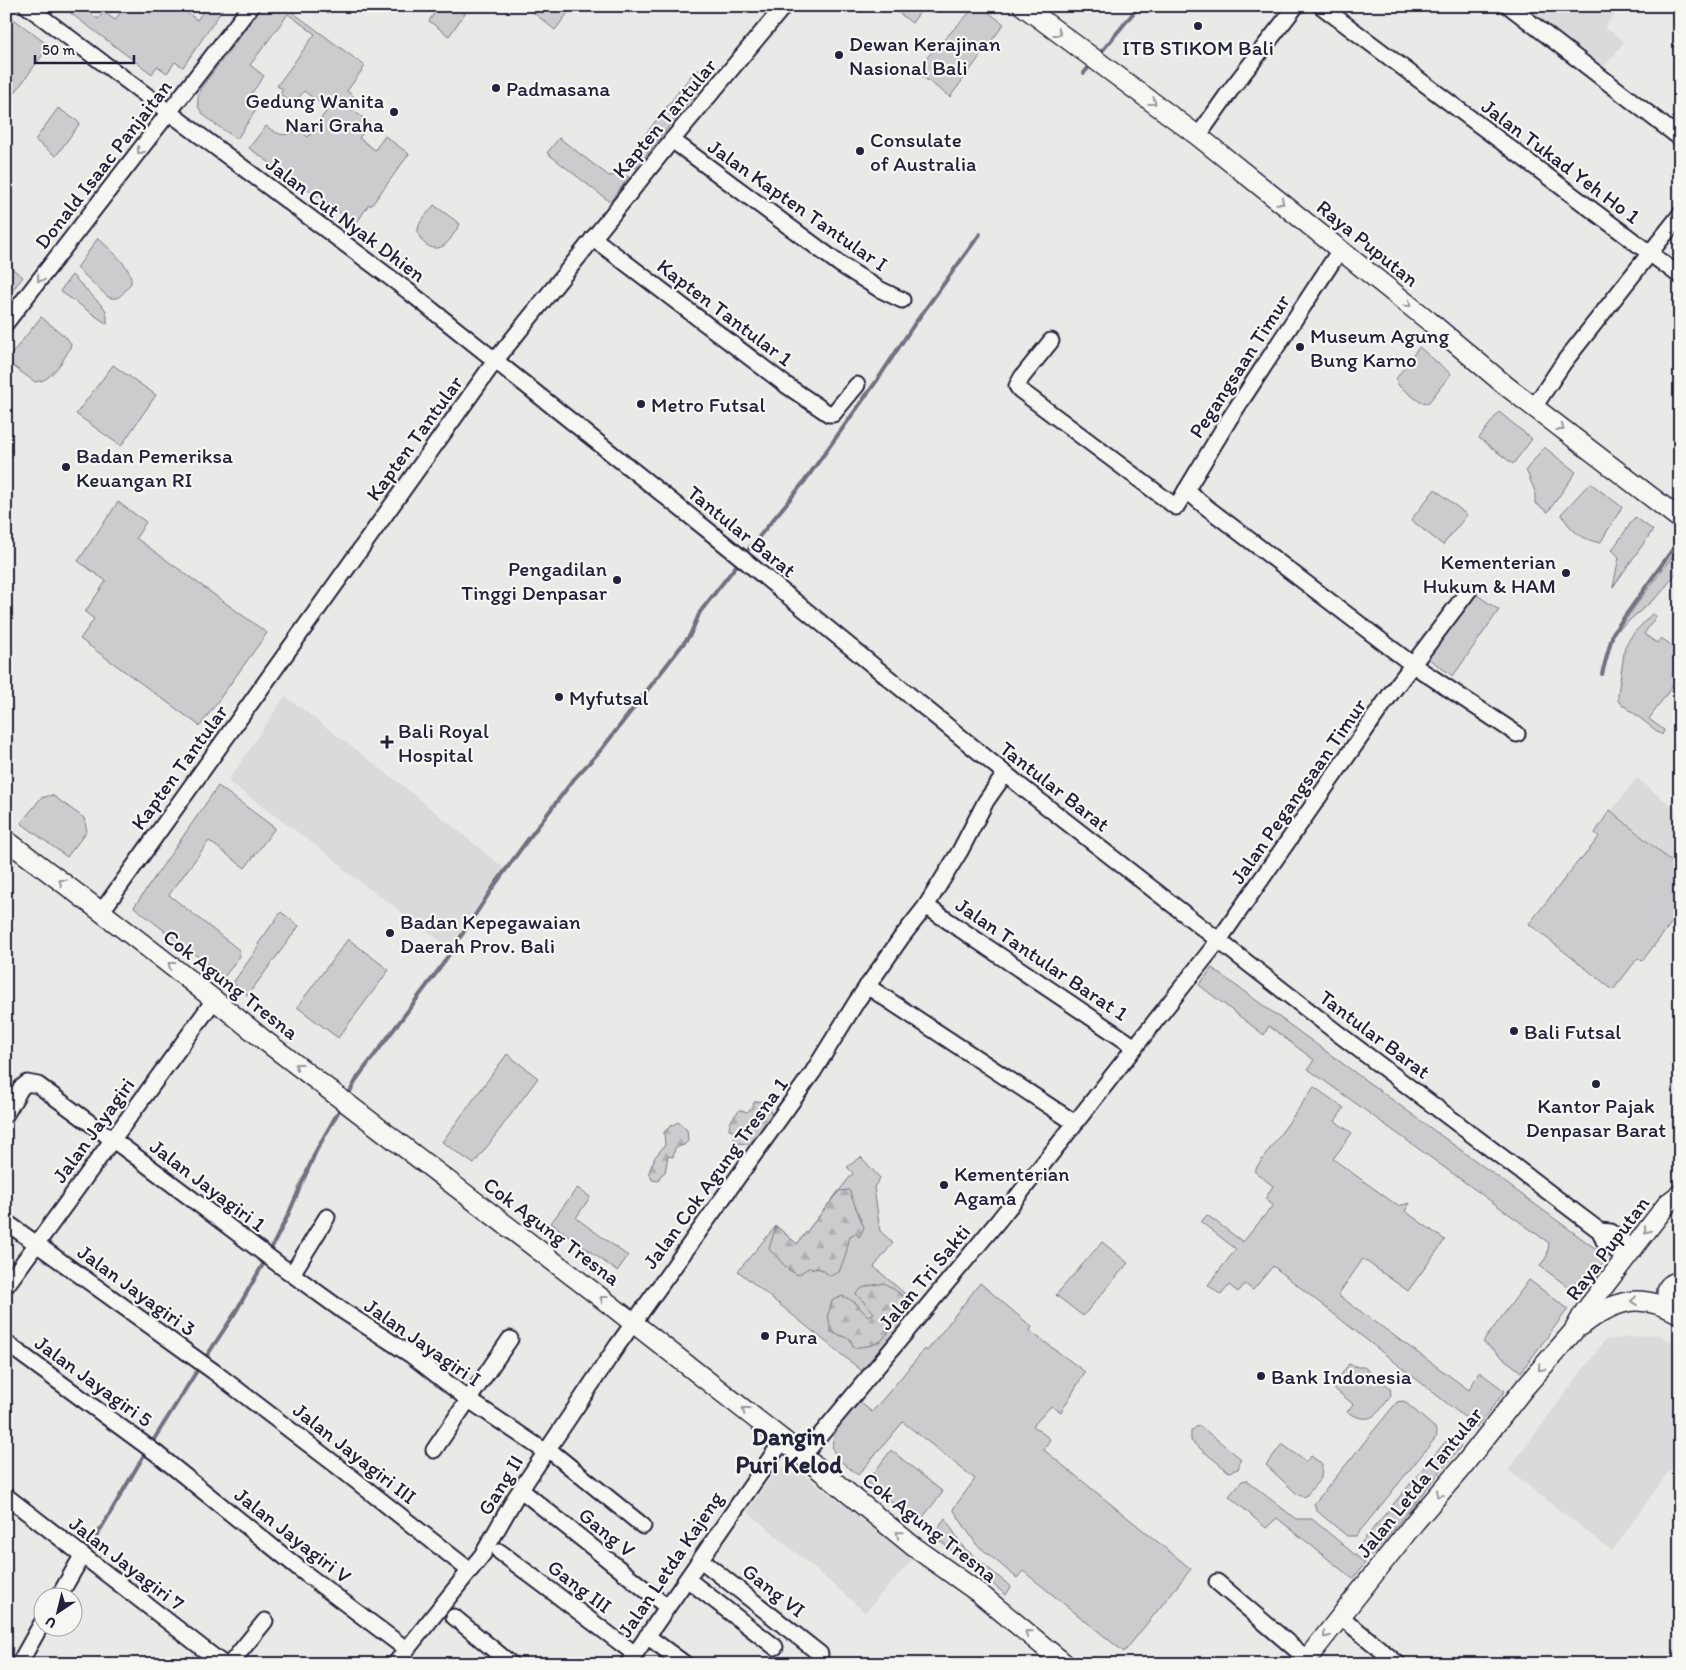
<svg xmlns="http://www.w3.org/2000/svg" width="1686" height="1670" font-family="Itim,sans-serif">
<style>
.built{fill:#dadada}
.grass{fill:#ccccce;stroke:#777784}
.forest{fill:url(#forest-firs);stroke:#777784}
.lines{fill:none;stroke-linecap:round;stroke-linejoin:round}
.stream{stroke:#71717f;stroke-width:4}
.minor-casing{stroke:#22223b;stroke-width:19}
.major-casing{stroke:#22223b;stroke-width:22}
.minor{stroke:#f6f6f2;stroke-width:15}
.major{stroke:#f6f6f2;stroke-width:19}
.oneway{stroke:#9797a0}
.poi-dot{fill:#22223b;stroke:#f6f6f2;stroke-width:2}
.labels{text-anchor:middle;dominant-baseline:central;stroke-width:4.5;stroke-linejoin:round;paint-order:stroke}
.poi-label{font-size:21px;fill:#22223b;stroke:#f6f6f2;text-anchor:start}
.street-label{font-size:21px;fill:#22223b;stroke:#f6f6f2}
.quarter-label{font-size:24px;font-weight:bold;fill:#22223b;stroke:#f6f6f2}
</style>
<defs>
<pattern id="forest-firs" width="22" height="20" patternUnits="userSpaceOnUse" patternTransform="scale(1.25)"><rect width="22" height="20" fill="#ccccce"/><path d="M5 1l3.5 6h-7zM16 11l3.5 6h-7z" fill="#afafb2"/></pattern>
</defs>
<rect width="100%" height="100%" fill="#e9e9e7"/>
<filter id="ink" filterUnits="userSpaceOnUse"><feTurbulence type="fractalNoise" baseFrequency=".02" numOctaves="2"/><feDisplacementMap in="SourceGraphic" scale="10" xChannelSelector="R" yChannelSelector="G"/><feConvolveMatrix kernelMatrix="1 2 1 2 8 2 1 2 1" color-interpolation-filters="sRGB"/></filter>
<g filter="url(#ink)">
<g class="built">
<path d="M 1513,6 L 1621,6 L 1605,27 L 1624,42 L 1599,73 Z"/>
<path d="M 285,696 L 402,785 L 504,868 L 449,947 L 344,870 L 342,868 L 343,866 L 228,781 Z"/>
<path d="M 1637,778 L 1680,813 L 1680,869 L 1611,811 Z"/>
<path d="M 1658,1334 L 1680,1348 L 1680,1456 L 1612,1551 L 1508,1470 L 1605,1340 Z"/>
<path d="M 784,1467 L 799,1471 L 914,1558 L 865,1612 L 747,1511 L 775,1472 Z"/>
</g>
<g class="grass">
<path d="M 61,6 L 80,6 L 98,19 L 104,12 L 115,20 L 125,6 L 178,6 L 197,20 L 207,6 L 225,6 L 183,67 L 175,62 L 167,73 L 157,66 L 152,74 Z"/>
<path d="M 263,6 L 284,6 L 365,66 L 347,91 L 357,99 L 351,109 L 370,123 L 359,138 L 375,150 L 385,136 L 409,154 L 371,206 L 369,204 L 356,224 L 249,148 L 266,126 C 280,136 283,137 299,130 L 308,137 L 328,109 L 304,91 L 294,104 L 280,94 L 283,89 L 277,86 L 315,34 L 288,14 L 250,65 L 264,76 L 245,102 L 256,110 L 237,139 C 226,131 200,117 198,105 C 197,99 199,94 200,89 Z"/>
<path d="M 439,6 L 464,6 L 468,9 L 449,36 L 429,21 Z"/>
<path d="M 531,6 L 573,6 L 555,30 L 529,9 Z"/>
<path d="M 890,6 L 924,6 L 912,23 Z"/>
<path d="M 976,6 L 980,6 L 1004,24 L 950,97 L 916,72 L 929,55 Z"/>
<path d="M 6,13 L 49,46 L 6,105 Z"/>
<path d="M 698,70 L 704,71 L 710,75 L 636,168 C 630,164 629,160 631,153 L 693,73 Z"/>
<path d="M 58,108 L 80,123 L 56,156 L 35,140 Z"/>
<path d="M 559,138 L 609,176 L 621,174 L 629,177 L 610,202 L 547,153 Z"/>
<path d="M 434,205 L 460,224 C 455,231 450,242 443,246 C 432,253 417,241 418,229 C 419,221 429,212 434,205 Z"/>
<path d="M 98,238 C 109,249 133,267 131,283 C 124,291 120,302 108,297 L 77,268 Z"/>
<path d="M 11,268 L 23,277 L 6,298 L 6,275 Z"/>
<path d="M 72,275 L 105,309 L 107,315 L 107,324 L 60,291 Z"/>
<path d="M 41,317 L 67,338 L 71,344 C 69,353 55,373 47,378 C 43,381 40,381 35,382 L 6,361 Z"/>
<path d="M 1419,347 L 1451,374 L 1428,403 L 1420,402 L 1399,386 L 1396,379 Z"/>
<path d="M 113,365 L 156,395 L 121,446 L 76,414 Z"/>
<path d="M 1499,412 L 1532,439 L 1513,464 L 1479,438 Z"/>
<path d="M 1544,447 L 1576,472 L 1548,512 L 1535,503 L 1535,491 L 1526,470 Z"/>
<path d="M 1590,483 L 1622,507 L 1600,543 C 1581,539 1571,531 1561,514 Z"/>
<path d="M 1435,489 L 1467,515 L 1443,545 L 1411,520 Z"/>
<path d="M 118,502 L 146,522 L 136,538 L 267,633 L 200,726 L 80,639 L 94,619 L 85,612 L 106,581 L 78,561 Z"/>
<path d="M 1635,517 L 1653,530 L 1613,587 L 1619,557 L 1612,550 Z"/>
<path d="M 1674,554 L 1680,559 L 1680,568 L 1660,594 L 1617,631 Z"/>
<path d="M 1471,591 L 1499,610 L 1453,676 L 1426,657 Z"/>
<path d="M 1652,614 L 1656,616 L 1644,634 L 1657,643 L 1661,638 L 1680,651 L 1680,675 L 1649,719 L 1664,730 L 1662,735 L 1618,701 L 1618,694 L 1625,646 L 1633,634 Z"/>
<path d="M 218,786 L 275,828 L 245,868 L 209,841 L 169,895 L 239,950 L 240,956 L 224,977 L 134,907 Z"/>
<path d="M 52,795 L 84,818 L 87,831 L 67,857 L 21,823 L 41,798 Z"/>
<path d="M 1610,810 L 1680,869 L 1680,912 L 1642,961 L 1638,958 L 1613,990 L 1529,924 L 1580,859 L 1581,860 L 1599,837 L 1595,833 Z"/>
<path d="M 281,912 L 299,926 L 248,995 L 233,983 L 259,946 L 258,944 Z"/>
<path d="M 348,939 L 389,970 L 338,1038 L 297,1007 Z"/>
<path d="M 1212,968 L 1607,1257 L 1579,1295 L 1540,1266 L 1547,1256 L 1549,1243 L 1308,1069 L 1314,1060 L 1269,1026 L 1264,1035 L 1199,985 Z"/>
<path d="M 507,1054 L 538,1078 L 474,1164 L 442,1142 Z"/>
<path d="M 1314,1087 L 1344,1108 L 1335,1121 L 1352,1133 L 1333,1159 L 1398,1206 L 1410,1203 L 1405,1211 L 1445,1240 L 1408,1291 L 1363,1259 L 1338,1295 L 1469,1390 L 1479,1372 L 1505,1391 L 1477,1427 L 1273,1266 L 1253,1290 L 1245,1284 L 1238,1292 L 1229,1285 L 1221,1295 L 1208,1285 L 1236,1249 L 1201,1222 L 1207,1215 L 1243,1242 L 1273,1205 L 1265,1199 L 1273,1186 L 1254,1171 Z"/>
<path d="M 861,1157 L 880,1178 L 874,1187 L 880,1231 L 893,1243 L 874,1267 L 918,1305 L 862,1371 L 738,1271 L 776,1226 L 797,1244 L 853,1173 L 847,1167 Z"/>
<path d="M 577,1188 L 590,1197 L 576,1218 L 628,1256 L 617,1271 L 551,1223 Z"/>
<path d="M 1102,1242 L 1128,1263 L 1083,1316 L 1056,1295 Z"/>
<path d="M 1529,1280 L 1568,1309 L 1521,1372 L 1483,1342 Z"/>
<path d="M 980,1283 L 1032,1327 L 1030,1331 L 1085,1372 L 1061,1412 L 1051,1406 L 1033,1426 L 1050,1439 L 1044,1450 L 1191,1569 L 1124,1652 L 1023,1571 L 1017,1578 L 976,1544 L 953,1509 L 975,1479 L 903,1422 L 858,1475 C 852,1470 845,1465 839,1460 C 820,1439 847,1418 860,1402 L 872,1412 L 925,1349 L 927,1351 Z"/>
<path d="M 1349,1364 L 1358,1367 L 1364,1367 L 1390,1388 L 1391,1396 C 1376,1415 1372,1426 1347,1412 L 1353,1404 L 1332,1387 Z"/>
<path d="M 1404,1401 L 1435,1428 L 1437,1436 L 1356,1536 L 1347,1536 L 1317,1511 L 1314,1504 L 1397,1402 Z"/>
<path d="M 1200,1426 L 1240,1458 L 1240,1463 L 1238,1469 L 1229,1472 L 1191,1441 L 1191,1431 L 1196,1427 Z"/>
<path d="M 1446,1441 L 1452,1441 L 1461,1446 L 1372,1556 L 1363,1549 L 1361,1543 Z"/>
<path d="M 1282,1444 L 1306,1462 L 1311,1456 L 1322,1464 L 1321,1478 L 1305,1497 L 1298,1495 L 1266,1465 Z"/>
<path d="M 891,1450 L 943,1492 L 918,1523 L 867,1482 Z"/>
<path d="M 1246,1480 L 1292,1516 L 1296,1519 L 1312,1519 L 1365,1563 L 1353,1579 L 1277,1518 L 1266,1528 L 1229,1496 L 1242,1481 Z"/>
<path d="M 945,1518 L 963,1547 L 1011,1587 L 1006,1595 L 933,1535 Z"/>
</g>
<g class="forest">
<path d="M 762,1101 L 765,1103 L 773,1116 L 752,1145 L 738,1143 L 734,1139 L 735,1133 L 729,1129 C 729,1121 735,1115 740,1110 L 747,1112 L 753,1107 L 754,1102 Z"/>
<path d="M 678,1122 L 687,1130 L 688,1141 L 684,1145 L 675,1148 L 673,1157 L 668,1156 L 665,1172 L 661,1175 L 658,1181 L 652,1180 L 649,1172 L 655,1157 L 665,1145 L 664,1132 L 671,1126 Z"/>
<path d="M 849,1190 L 864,1228 L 859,1237 L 856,1233 L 850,1236 L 845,1257 L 839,1272 L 830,1276 L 821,1269 L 808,1268 L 798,1275 L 789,1270 L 769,1249 L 776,1226 L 797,1244 L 839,1191 Z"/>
<path d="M 884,1283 C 894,1289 905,1296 911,1306 L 896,1318 L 888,1333 L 881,1341 L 872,1345 L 854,1348 L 850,1339 L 831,1332 L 828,1315 L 832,1301 L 842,1296 C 847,1298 852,1300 857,1304 C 861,1309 863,1313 869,1316 L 874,1313 C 869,1306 862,1301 856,1294 C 863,1284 873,1286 884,1283 Z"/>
</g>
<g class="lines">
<g class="stream">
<path d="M 1098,56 L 1139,6"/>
<path d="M 1084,73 L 1092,63"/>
<path d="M 744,555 L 804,482 L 878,379 L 913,326 L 980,234"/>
<path d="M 1602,674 L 1613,633 L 1680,539"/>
<path d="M 347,1097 L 358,1077 L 440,968 L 494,886 L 526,842 L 574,779 L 601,750 L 690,635 L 700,612 L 740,561"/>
<path d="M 269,1253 L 288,1215 L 316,1151 L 341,1107"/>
<path d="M 204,1360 L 235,1313 L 266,1259"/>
<path d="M 151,1444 L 200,1366"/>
<path d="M 86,1554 L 147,1450"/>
</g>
<g class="minor-casing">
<g id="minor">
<path d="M 27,6 L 408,291 L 705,528 L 1023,788 L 1340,1035 L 1600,1231 L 1604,1241 L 1626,1258"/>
<path d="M 1321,6 L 1680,276"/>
<path d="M 1509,6 L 1680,138"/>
<path d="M 1198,136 L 1232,88 L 1296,6"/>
<path d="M 672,140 L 841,265 L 879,289 L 902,300"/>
<path d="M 593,238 L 786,385 L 829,414 L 833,414 L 857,385"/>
<path d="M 6,323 L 251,6"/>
<path d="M 1051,341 L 1022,377 L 1017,386 L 1020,390 L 1176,507 L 1228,421 L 1340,250"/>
<path d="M 1534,407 L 1564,362 L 1680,215"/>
<path d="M 1186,490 L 1205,506 L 1413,665 L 1517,734"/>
<path d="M 926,906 L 1135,1047"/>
<path d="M 102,911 L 495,361 L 672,140 L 784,6"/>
<path d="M 867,986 L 1075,1123"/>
<path d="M 6,1114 L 21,1088 L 27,1083 L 38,1085 L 135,1156 L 278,1264 L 343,1311 L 411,1355 L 469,1400 L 546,1452"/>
<path d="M 6,1222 L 213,1371 L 336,1465 L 469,1570"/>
<path d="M 1600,1231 L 1611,1232 L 1633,1249"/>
<path d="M 292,1274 L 327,1217"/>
<path d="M 6,1286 L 215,999"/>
<path d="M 6,1343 L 156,1453 L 306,1574 L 406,1649"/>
<path d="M 548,1449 L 643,1526"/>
<path d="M 434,1450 L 510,1339"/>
<path d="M 803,1456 L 999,1220 L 1219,940 L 1392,692 L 1469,590"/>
<path d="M 521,1490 L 667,1607"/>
<path d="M 6,1496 L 223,1664"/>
<path d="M 500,1552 L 635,1654"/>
<path d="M 701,1560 L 820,1654"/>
<path d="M 687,1579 L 775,1647"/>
<path d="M 1217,1582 L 1307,1659"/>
<path d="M 58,1598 L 82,1556"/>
<path d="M 1340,1616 L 1398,1664"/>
<path d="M 454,1617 L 511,1664"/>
<path d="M 647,1636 L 685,1664"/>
<path d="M 19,1664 L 42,1623"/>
<path d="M 230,1664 L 265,1621"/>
<path d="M 395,1664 L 483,1554 L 515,1498 L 617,1346 L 813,1072 L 857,1001 L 901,938 L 926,906 L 960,851 L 986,801 L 1005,774"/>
<path d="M 628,1664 L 783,1440"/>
</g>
</g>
<g class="major-casing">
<g id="major">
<path d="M 1023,6 L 1198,136 L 1429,321 L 1505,385 L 1680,519"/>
<path d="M 6,840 C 93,905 180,971 264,1040 L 613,1307 L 783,1440 L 913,1546 L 979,1593 L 1065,1664"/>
<path d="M 1678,1313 C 1669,1301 1658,1286 1680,1281"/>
<path d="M 1581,1326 C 1616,1299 1640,1292 1680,1314"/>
<path d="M 1303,1664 L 1415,1522 L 1463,1466 L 1525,1387 L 1573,1332 L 1585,1311 L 1668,1203 L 1680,1194"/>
</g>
</g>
<use href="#minor" class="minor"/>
<use href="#major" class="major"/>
</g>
<defs><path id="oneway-chevron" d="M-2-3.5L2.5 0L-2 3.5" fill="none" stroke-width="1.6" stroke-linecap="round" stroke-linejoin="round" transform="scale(1.25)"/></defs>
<g class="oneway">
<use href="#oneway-chevron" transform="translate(1058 33) rotate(37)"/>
<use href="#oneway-chevron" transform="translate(1153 102) rotate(36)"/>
<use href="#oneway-chevron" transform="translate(140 151) rotate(128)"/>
<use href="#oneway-chevron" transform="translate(1281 202) rotate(39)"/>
<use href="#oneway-chevron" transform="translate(40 279) rotate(128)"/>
<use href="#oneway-chevron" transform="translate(1408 304) rotate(39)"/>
<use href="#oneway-chevron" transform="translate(1561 428) rotate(38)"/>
<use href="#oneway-chevron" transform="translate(62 882) rotate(-143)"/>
<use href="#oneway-chevron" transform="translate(171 965) rotate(-142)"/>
<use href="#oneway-chevron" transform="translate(298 1066) rotate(-143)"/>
<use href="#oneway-chevron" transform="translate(1647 1230) rotate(128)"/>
<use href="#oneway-chevron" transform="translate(603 1299) rotate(-143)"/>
<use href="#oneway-chevron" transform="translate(1634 1301) rotate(174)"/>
<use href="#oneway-chevron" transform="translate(1541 1368) rotate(131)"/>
<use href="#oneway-chevron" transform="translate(745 1410) rotate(-142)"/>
<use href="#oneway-chevron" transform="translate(1439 1494) rotate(130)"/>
<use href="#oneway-chevron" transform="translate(899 1534) rotate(-141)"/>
<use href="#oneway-chevron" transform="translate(1028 1633) rotate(-141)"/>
<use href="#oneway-chevron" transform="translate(1326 1635) rotate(128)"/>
</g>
</g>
<g class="poi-dot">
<circle cx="1198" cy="26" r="5"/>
<circle cx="839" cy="55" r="5"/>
<circle cx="496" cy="88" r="5"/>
<circle cx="394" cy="112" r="5"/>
<circle cx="860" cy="151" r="5"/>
<circle cx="1300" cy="347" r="5"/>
<circle cx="641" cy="404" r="5"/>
<circle cx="66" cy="467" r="5"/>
<circle cx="1566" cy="573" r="5"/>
<circle cx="617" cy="580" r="5"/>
<circle cx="559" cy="697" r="5"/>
<path d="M384.5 734.5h5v5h5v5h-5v5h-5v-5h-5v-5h5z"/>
<circle cx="390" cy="933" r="5"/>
<circle cx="1514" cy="1031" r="5"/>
<circle cx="1596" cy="1084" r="5"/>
<circle cx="944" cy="1185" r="5"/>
<circle cx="765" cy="1336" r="5"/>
<circle cx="1261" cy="1376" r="5"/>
</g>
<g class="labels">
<g class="poi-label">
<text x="849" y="43">Dewan Kerajinan<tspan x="849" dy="24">Nasional Bali</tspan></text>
<text x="1198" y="47" text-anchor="middle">ITB STIKOM Bali</text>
<text x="506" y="88">Padmasana</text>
<text x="384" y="100" text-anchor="end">Gedung Wanita<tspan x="384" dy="24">Nari Graha</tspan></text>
<text x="870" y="139">Consulate<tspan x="870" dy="24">of Australia</tspan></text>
<text x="1310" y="335">Museum Agung<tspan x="1310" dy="24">Bung Karno</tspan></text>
<text x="651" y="404">Metro Futsal</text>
<text x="76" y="455">Badan Pemeriksa<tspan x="76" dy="24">Keuangan RI</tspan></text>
<text x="1556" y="561" text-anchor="end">Kementerian<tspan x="1556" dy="24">Hukum &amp; HAM</tspan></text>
<text x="607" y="568" text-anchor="end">Pengadilan<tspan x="607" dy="24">Tinggi Denpasar</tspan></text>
<text x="569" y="697">Myfutsal</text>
<text x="398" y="730">Bali Royal<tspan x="398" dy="24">Hospital</tspan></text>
<text x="400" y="921">Badan Kepegawaian<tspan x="400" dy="24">Daerah Prov. Bali</tspan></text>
<text x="1524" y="1031">Bali Futsal</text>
<text x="1596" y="1105" text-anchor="middle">Kantor Pajak<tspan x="1596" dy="24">Denpasar Barat</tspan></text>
<text x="954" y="1173">Kementerian<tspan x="954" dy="24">Agama</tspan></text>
<text x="775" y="1336">Pura</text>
<text x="1271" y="1376">Bank Indonesia</text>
</g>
<g class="street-label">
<text transform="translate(664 118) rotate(-50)">Kapten Tantular</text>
<text transform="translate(1561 161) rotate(37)">Jalan Tukad Yeh Ho 1</text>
<text transform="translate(103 164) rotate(-52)">Donald Isaac Panjaitan</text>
<text transform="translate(798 205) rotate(35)">Jalan Kapten Tantular I</text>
<text transform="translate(346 219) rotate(37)">Jalan Cut Nyak Dhien</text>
<text transform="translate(1368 243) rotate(39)">Raya Puputan</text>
<text transform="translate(725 312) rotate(37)">Kapten Tantular 1</text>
<text transform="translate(1239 366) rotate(-57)">Pegangsaan Timur</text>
<text transform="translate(414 438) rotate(-54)">Kapten Tantular</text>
<text transform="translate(742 531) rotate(39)">Tantular Barat</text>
<text transform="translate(179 767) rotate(-54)">Kapten Tantular</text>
<text transform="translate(1055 786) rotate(38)">Tantular Barat</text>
<text transform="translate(1298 791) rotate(-55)">Jalan Pegangsaan Timur</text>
<text transform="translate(1042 959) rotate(34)">Jalan Tantular Barat 1</text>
<text transform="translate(231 984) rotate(38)">Cok Agung Tresna</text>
<text transform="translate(1375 1034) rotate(37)">Tantular Barat</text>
<text transform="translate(93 1130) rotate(-54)">Jalan Jayagiri</text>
<text transform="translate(715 1173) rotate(-54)">Jalan Cok Agung Tresna 1</text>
<text transform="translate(208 1185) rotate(37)">Jalan Jayagiri 1</text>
<text transform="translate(552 1231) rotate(37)">Cok Agung Tresna</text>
<text transform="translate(1607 1248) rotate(-53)">Raya Puputan</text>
<text transform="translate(924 1277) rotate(-50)">Jalan Tri Sakti</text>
<text transform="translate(137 1290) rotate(36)">Jalan Jayagiri 3</text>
<text transform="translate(423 1342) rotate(35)">Jalan Jayagiri I</text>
<text transform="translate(94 1381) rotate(36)">Jalan Jayagiri 5</text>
<text transform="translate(355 1453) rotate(38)">Jalan Jayagiri III</text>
<text transform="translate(1419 1482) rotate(-51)">Jalan Letda Tantular</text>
<text transform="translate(500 1485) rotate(-58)">Gang II</text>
<text transform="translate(930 1527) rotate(38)">Cok Agung Tresna</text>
<text transform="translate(607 1532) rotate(39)">Gang V</text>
<text transform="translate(293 1535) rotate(38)">Jalan Jayagiri V</text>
<text transform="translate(127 1563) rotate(38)">Jalan Jayagiri 7</text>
<text transform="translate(670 1564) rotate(-56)">Jalan Letda Kajeng</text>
<text transform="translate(580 1586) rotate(37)">Gang III</text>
<text transform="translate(774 1590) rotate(38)">Gang VI</text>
</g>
<g class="quarter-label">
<text x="789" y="1436">Dangin<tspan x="789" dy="28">Puri Kelod</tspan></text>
</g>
</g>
<rect width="1686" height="1670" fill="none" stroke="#f6f6f2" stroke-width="25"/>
<rect x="12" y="12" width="1661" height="1645" fill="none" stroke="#22223b" stroke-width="2" filter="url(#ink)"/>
<g transform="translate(58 1612) rotate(215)"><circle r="24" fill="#f6f6f2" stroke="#a1a1a9"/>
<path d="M0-4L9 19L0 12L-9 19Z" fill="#22223b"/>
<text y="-8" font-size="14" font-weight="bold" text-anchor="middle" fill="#22223b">U</text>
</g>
<path d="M35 55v8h99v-8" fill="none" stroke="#22223b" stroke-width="2.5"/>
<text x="42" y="55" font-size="15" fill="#22223b" stroke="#f6f6f2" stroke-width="4" paint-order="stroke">50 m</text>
</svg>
